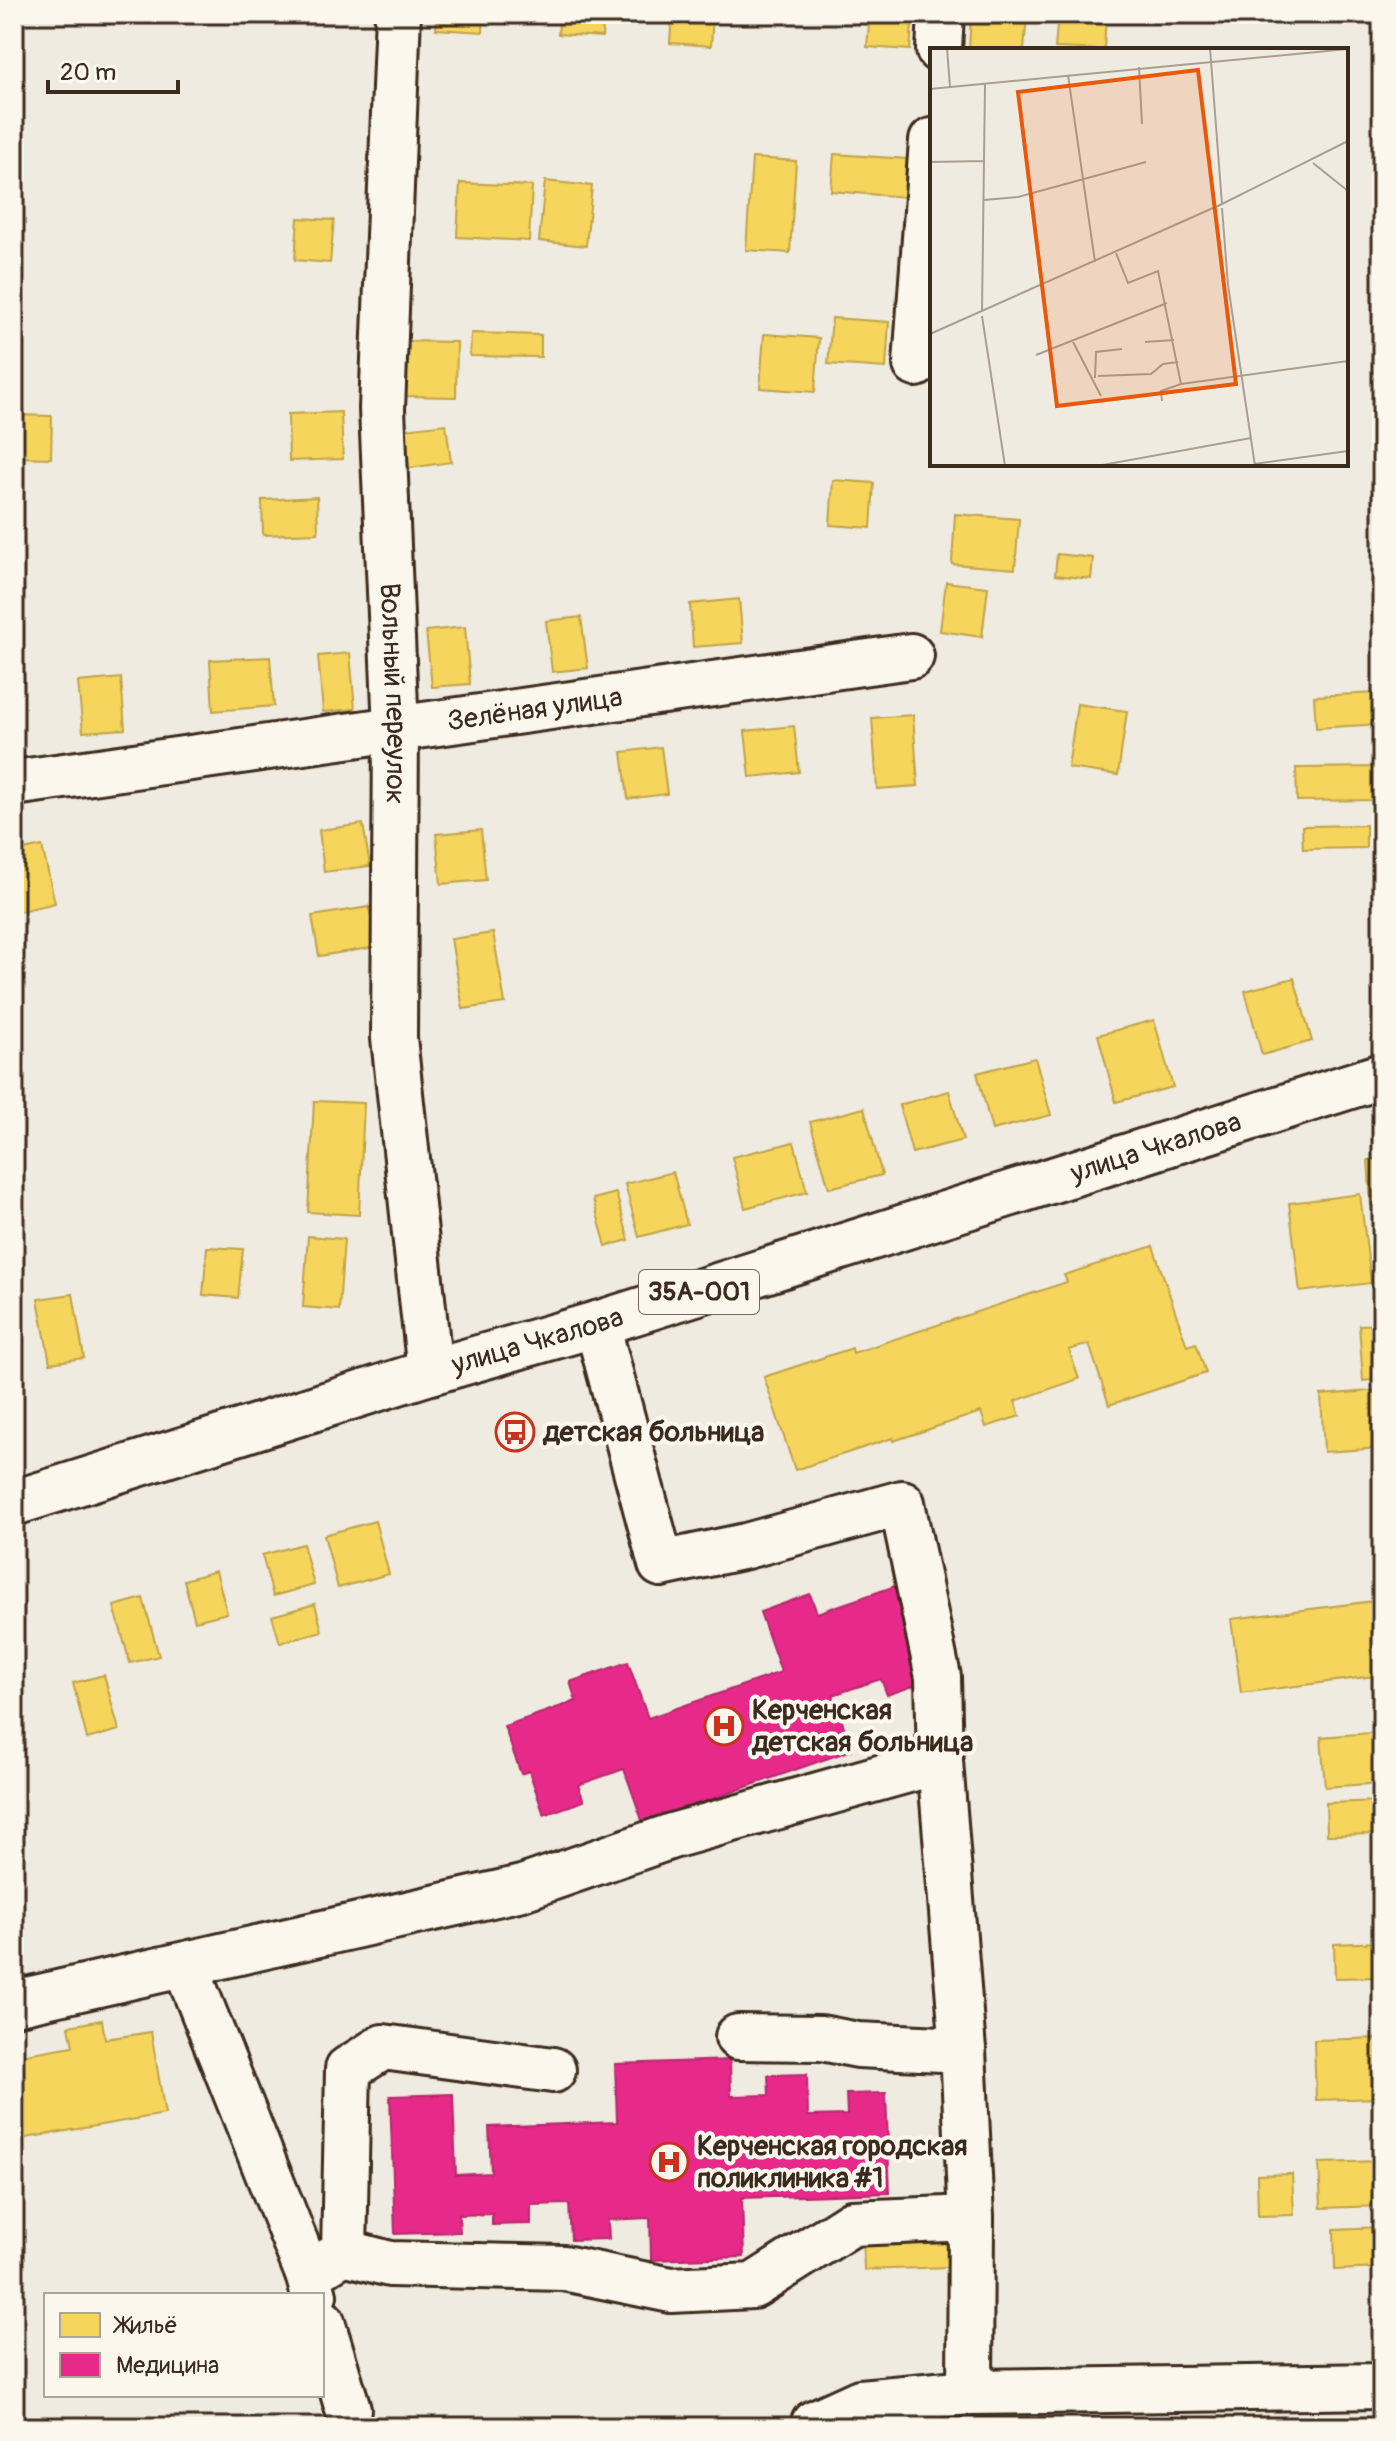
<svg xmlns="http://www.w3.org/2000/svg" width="1396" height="2441" font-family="Pangolin,sans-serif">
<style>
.homes{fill:#f6d55c;stroke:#bea249;stroke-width:2}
.health{fill:#e7298a;stroke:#b3296a;stroke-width:2}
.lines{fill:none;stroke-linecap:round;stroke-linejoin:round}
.minor-casing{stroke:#3b2a1e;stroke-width:50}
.major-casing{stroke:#3b2a1e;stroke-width:50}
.minor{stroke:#fbf7ec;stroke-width:44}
.major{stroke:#fbf7ec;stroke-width:44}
.labels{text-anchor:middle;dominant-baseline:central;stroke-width:8;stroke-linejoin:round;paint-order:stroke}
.shield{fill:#fbf7ec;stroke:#75685c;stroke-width:2}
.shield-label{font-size:26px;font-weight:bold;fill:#3b2a1e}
.street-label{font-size:28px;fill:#3b2a1e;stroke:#fbf7ec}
.poi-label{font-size:28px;font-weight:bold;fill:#3b2a1e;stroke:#fbf7ec;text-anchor:start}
.inset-road{fill:none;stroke:#a89e92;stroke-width:2}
.view{fill:#e8590c;fill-opacity:0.15;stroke:#e8590c;stroke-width:4}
.inset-edge{fill:none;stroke:#3b2a1e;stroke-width:4}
</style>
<rect width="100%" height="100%" fill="#f0ebe0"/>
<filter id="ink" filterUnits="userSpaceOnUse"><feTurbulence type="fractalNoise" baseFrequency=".0125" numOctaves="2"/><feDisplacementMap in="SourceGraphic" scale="16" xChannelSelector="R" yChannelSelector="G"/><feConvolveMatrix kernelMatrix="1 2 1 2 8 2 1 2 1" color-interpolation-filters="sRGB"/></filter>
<g filter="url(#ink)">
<g class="homes">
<path d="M 437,14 L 484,14 L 483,32 L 436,29 Z"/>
<path d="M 560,14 L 604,14 L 602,37 L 558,34 Z"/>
<path d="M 672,14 L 713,14 L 711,46 L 670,43 Z"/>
<path d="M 870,14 L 913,14 L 910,50 L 867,47 Z"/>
<path d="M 971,14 L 1027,14 L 1024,50 L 969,50 Z"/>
<path d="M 1058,14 L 1106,14 L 1104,50 L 1055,48 Z"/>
<path d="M 834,154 L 907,159 L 905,197 L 831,191 Z"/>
<path d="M 752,158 L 796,161 L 790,253 L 746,250 Z"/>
<path d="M 545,181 L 592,186 L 586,246 L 539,241 Z"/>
<path d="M 460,183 L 532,186 L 529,241 L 457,237 Z"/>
<path d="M 298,218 L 334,220 L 330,263 L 295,260 Z"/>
<path d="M 832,318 L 889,322 L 886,368 L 828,364 Z"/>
<path d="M 471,333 L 541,335 L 541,357 L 470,356 Z"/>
<path d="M 764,334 L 819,338 L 815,392 L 760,388 Z"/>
<path d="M 405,341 L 457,342 L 456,397 L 404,396 Z"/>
<path d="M 14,356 L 24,357 L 21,406 L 14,405 Z"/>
<path d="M 341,412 L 343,459 L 289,461 L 288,414 Z"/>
<path d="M 14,415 L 52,416 L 51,458 L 14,457 Z"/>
<path d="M 446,424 L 451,462 L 409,468 L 404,429 Z"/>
<path d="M 833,480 L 874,483 L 871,528 L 830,525 Z"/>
<path d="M 317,497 L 318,533 L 263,535 L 262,500 Z"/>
<path d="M 955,514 L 1019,519 L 1015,569 L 952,564 Z"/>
<path d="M 1057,554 L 1093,558 L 1091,579 L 1055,575 Z"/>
<path d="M 946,582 L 988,587 L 982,637 L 940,631 Z"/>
<path d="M 739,599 L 743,643 L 693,647 L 690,604 Z"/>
<path d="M 581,617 L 588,668 L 552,672 L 546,621 Z"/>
<path d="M 465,627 L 470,684 L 432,687 L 426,631 Z"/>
<path d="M 350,653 L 355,709 L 323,712 L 318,656 Z"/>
<path d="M 270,657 L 274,706 L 213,711 L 210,660 Z"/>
<path d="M 121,678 L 125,729 L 83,732 L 78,682 Z"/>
<path d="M 1379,693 L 1381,724 L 1316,728 L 1314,696 Z"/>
<path d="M 1077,704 L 1127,711 L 1118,775 L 1068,768 Z"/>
<path d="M 913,715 L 918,786 L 877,789 L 872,718 Z"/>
<path d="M 794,726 L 799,772 L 750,777 L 745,731 Z"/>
<path d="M 661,747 L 667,794 L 628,799 L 622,752 Z"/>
<path d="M 1382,767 L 1382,800 L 1297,801 L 1296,768 Z"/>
<path d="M 363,824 L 370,866 L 324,872 L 319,830 Z"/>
<path d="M 1366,825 L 1366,848 L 1303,849 L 1302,826 Z"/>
<path d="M 481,830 L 486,880 L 441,884 L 436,834 Z"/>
<path d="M 42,846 L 55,903 L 17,912 L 14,898 L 14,852 Z"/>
<path d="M 369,907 L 376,947 L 319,956 L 312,916 Z"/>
<path d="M 493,933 L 505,1003 L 463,1009 L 451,939 Z"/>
<path d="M 1294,978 L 1312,1041 L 1262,1055 L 1245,991 Z"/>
<path d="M 1154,1020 L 1173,1087 L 1116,1102 L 1098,1035 Z"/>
<path d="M 1035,1058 L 1051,1115 L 992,1130 L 977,1073 Z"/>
<path d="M 949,1091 L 963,1140 L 912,1153 L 899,1105 Z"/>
<path d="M 314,1101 L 364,1103 L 359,1215 L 308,1212 Z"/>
<path d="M 864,1108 L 882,1175 L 829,1188 L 810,1122 Z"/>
<path d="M 794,1142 L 807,1192 L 745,1208 L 732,1157 Z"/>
<path d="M 1382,1159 L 1382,1205 L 1371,1205 L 1368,1160 Z"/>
<path d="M 673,1172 L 687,1224 L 639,1237 L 625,1184 Z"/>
<path d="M 616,1193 L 629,1240 L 606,1246 L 593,1199 Z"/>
<path d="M 1360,1194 L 1371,1283 L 1300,1292 L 1289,1203 Z"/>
<path d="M 308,1236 L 344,1239 L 339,1310 L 303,1307 Z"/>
<path d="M 1153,1246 L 1187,1346 L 1196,1343 L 1206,1373 L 1109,1405 L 1089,1344 L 1069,1350 L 1079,1379 L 1015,1401 L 1020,1416 L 986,1427 L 981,1412 L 893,1441 L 893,1438 L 795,1470 L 764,1377 L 852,1348 L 853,1353 L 1067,1282 L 1064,1275 Z"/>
<path d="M 207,1247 L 243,1249 L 238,1298 L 203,1295 Z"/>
<path d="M 73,1294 L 84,1358 L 50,1363 L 38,1299 Z"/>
<path d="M 1382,1324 L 1382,1379 L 1363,1381 L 1359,1325 Z"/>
<path d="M 1382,1390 L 1382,1448 L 1324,1452 L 1321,1395 Z"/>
<path d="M 375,1521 L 389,1574 L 338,1588 L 324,1535 Z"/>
<path d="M 303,1544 L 314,1585 L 273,1596 L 262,1555 Z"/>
<path d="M 216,1571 L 227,1613 L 195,1621 L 184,1580 Z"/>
<path d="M 143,1598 L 159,1656 L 130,1663 L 114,1606 Z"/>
<path d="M 1382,1600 L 1382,1675 L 1241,1693 L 1231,1619 Z"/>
<path d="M 315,1604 L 322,1631 L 280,1643 L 272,1616 Z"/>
<path d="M 104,1675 L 119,1730 L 87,1739 L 73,1683 Z"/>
<path d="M 1382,1732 L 1382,1783 L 1325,1787 L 1321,1737 Z"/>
<path d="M 1382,1801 L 1382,1834 L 1327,1835 L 1326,1803 Z"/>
<path d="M 1380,1942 L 1382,1977 L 1335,1978 L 1334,1944 Z"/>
<path d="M 102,2020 L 105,2039 L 151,2032 L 165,2114 L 14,2140 L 14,2056 L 73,2046 L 69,2026 Z"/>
<path d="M 1382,2038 L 1382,2098 L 1316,2100 L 1314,2040 Z"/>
<path d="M 1382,2161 L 1382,2206 L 1321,2208 L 1319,2163 Z"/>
<path d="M 1292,2174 L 1294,2215 L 1258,2216 L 1257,2175 Z"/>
<path d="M 1382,2227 L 1382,2268 L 1335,2270 L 1334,2229 Z"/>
<path d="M 949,2231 L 950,2267 L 864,2270 L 863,2234 Z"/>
<path d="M 1338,2417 L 1338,2427 L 1253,2427 L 1252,2419 Z"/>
</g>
<g class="health">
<path d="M 901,1584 L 925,1682 L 887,1695 L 881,1679 L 833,1695 L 852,1750 L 643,1823 L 624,1769 L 578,1785 L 584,1801 L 544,1815 L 529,1771 L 521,1774 L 504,1726 L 576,1701 L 570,1682 L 628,1662 L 648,1718 L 781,1672 L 760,1612 L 810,1594 L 817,1613 Z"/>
<path d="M 730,2060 L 731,2096 L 769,2095 L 768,2075 L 807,2074 L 808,2116 L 847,2115 L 846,2094 L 886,2093 L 890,2193 L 742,2198 L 744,2257 L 651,2260 L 650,2218 L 608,2220 L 609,2239 L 571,2240 L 569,2204 L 531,2205 L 531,2224 L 492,2225 L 492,2214 L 459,2215 L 460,2232 L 395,2234 L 390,2096 L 453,2094 L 456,2175 L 491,2173 L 489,2127 L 617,2122 L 615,2064 Z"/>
</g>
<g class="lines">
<g class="minor-casing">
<g id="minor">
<path id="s1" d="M 398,14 L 382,409 L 396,729 L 394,1038 L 430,1372"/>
<path d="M 939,50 L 941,14"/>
<path d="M 916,364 L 932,141"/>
<path id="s2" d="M 14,783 L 911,656"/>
<path d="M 597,1324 L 661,1564 L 746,1546 L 902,1503 L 938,1677 L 940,1761 L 963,2050 L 971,2218 L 970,2392"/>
<path d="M 185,1965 L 308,2274 L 314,2295"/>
<path d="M 14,2003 L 522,1888 L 672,1836 L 940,1761"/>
<path d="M 738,2037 L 821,2038 L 858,2045 L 963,2050"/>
<path d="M 344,2252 L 390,2264 L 564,2268 L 671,2290 L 753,2286 L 852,2223 L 971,2218"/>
<path d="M 308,2274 L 344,2252 L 348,2069 L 383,2047 L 553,2070"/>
<path d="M 322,2322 L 348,2409"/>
<path d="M 814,2427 L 814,2423 L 860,2402 L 970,2392 L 1382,2386"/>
</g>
</g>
<g class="major-casing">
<g id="major">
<path id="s3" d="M 14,1503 L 430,1372 L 597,1324 L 1382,1076"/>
</g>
</g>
<use href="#minor" class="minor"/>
<use href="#major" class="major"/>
</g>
</g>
<defs>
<g id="bus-ring" transform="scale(2)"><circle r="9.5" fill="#fbf7ec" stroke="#c8321e" stroke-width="1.5"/><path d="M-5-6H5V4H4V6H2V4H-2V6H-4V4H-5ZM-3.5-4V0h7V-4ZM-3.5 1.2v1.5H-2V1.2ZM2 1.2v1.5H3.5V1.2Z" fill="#c8321e"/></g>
<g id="hospital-ring" transform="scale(2)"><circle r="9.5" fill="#fbf7ec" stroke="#c8321e" stroke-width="1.5"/><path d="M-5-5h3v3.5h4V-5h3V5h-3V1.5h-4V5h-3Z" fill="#c8321e"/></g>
</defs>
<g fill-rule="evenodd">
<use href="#bus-ring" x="515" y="1432"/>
<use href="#hospital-ring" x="724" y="1726"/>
<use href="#hospital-ring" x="669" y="2162"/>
</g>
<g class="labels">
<rect class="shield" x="639" y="1270" width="120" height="44" rx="6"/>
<g class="shield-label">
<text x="699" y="1292">35А-001</text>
</g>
<g class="street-label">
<text stroke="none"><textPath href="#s1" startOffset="680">Вольный переулок</textPath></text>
<text stroke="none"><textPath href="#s2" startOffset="526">Зелёная улица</textPath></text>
<text stroke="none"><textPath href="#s3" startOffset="1196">улица Чкалова</textPath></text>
<text stroke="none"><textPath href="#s3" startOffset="548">улица Чкалова</textPath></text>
</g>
<g class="poi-label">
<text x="543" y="1432">детская больница</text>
<text x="752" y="1710">Керченская<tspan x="752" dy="32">детская больница</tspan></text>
<text x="697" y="2146">Керченская городская<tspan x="697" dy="32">поликлиника #1</tspan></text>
</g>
</g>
<g transform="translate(930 48)">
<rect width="418" height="418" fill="#f0ebe0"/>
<path class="inset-road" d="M 17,0 L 20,39M 280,0 L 292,156M 209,19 L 212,76M 138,27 L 165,214M 0,41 L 418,1M 0,114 L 54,113M 383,115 L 418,143M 54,152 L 88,149 L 216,114M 292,160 L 298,237 L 325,418M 186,205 L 198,235 L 228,223 L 251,336M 52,264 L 55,36M 52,268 L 75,418M 0,286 L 292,156 L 418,93M 143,294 L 171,348M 215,294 L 244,292M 106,307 L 237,255M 168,328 L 221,326 L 233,316 L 248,314M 165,330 L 166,304 L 192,301M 232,353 L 231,343 L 251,336 L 418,313M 324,416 L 418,403M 167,418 L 321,390"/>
<path class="view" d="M 268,22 L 306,336 L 127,358 L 88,44 Z"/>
<rect width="418" height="418" class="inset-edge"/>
</g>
<rect width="1396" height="2441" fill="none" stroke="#fbf7ec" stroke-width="48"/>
<rect x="24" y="24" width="1348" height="2393" fill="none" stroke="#3b2a1e" stroke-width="3" filter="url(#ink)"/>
<rect x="44" y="2293" width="280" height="104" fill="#fbf7ec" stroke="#aea59a" stroke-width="2"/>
<rect x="60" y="2313" width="40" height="24" fill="#f6d55c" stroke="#aea59a" stroke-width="2"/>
<text x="116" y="2333" font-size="24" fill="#3b2a1e">Жильё</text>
<rect x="60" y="2353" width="40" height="24" fill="#e7298a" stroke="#aea59a" stroke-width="2"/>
<text x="116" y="2373" font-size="24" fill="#3b2a1e">Медицина</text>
<path d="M48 80v12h130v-12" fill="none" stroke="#3b2a1e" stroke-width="4"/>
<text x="60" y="80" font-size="24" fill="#3b2a1e" stroke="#fbf7ec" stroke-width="6" paint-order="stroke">20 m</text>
</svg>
